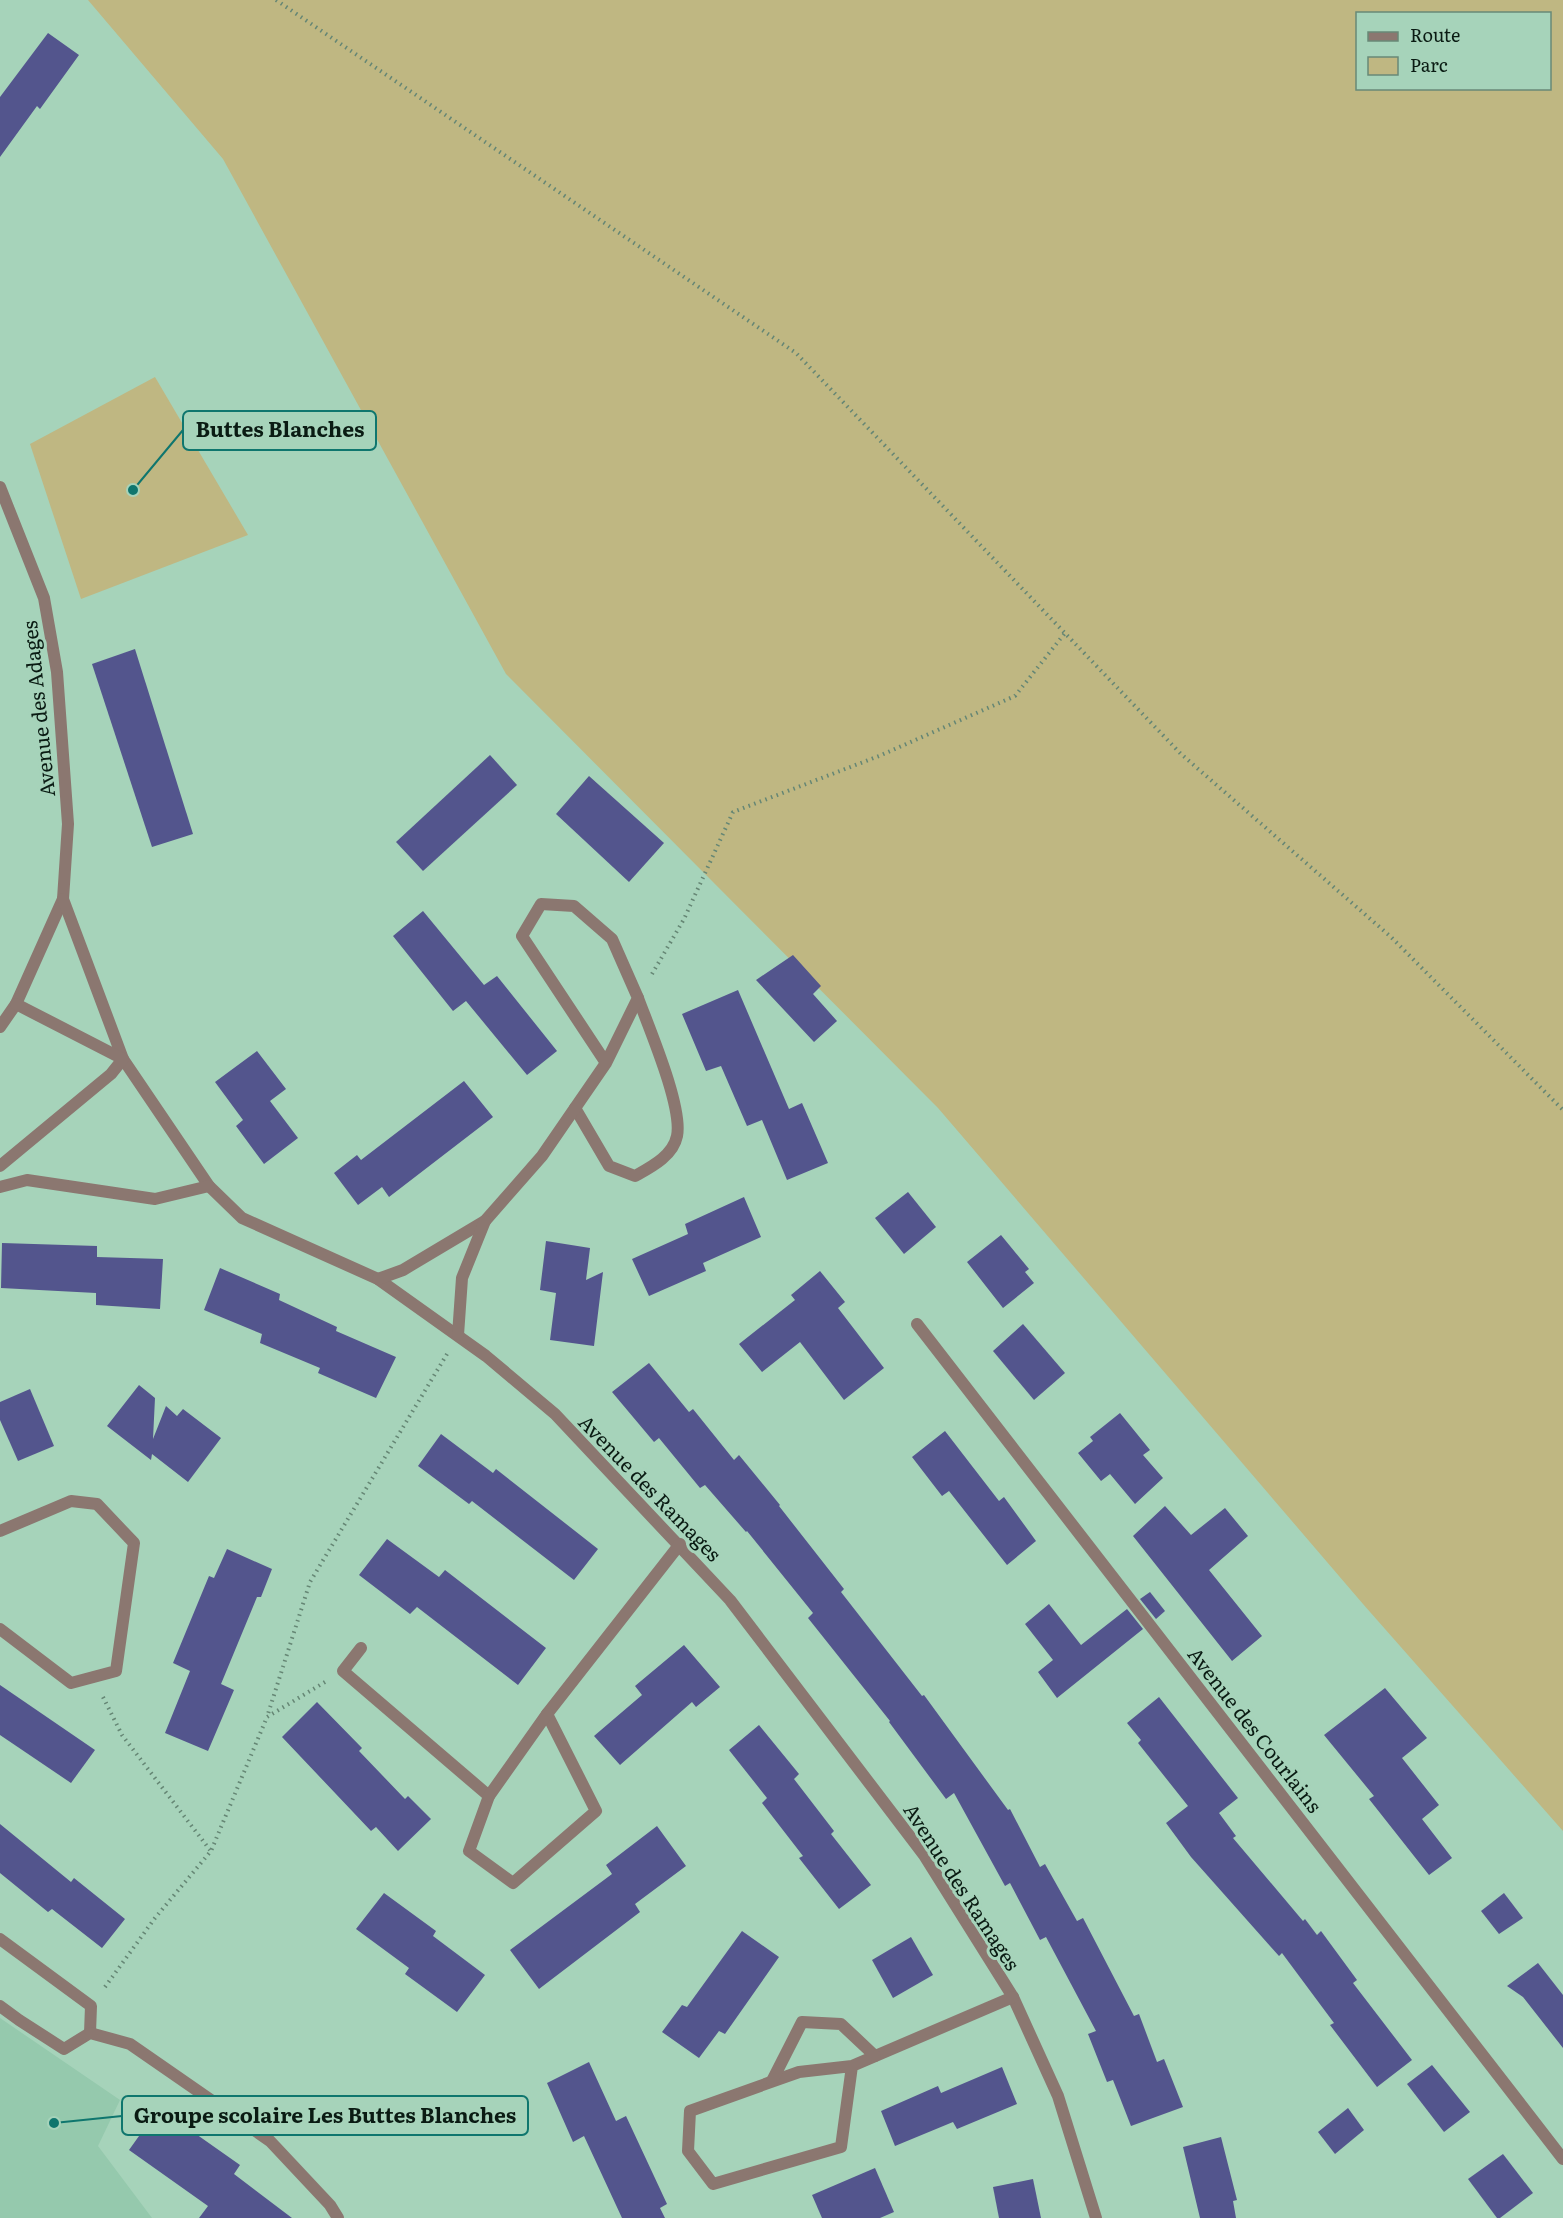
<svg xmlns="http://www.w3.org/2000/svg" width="1563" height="2218" font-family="Literata,serif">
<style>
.built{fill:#95c9ad}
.green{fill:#bfb782;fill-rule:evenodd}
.building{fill:#53558d}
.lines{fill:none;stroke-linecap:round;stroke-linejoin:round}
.path{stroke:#658674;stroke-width:4;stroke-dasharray:1.5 4.5;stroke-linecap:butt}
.street{stroke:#8b7770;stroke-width:12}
.labels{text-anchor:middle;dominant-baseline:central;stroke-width:6;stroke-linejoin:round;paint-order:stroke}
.street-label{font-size:20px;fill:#0a1b13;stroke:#a6d3ba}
.leader{fill:none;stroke:#0f766e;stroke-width:2}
.callout-dot{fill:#0f766e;stroke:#a6d3ba;stroke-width:2}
.callout{fill:#a6d3ba;stroke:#0f766e;stroke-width:2}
.callout-label{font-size:21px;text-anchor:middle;font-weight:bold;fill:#0a1b13}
</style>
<rect width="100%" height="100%" fill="#a6d3ba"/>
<path class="built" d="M 0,2018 L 120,2100 L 98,2146 L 152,2218 L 0,2218 Z"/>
<g class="green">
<path d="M 88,0 L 1563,0 L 1563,1831 L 1363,1604 L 938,1108 L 506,674 L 223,159 ZM 1358,14 L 1550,14 L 1550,88 L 1358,88 Z"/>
<path d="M 155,377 L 248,535 L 81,599 L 30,444 Z"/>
</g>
<g class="building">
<path d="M 48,33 L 79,55 L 40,109 L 37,106 L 0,157 L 0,97 Z"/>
<path d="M 135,649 L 193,834 L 152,847 L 92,664 Z"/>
<path d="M 490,755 L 517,785 L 423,871 L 396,842 Z"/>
<path d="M 589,776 L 664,843 L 629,882 L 556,814 Z"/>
<path d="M 423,911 L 484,985 L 497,976 L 557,1051 L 527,1075 L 466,1001 L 453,1011 L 393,936 Z"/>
<path d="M 793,955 L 821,986 L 813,994 L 837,1021 L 814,1042 L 756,980 Z"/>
<path d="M 738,990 L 789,1109 L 802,1103 L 828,1163 L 787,1180 L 762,1120 L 747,1126 L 721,1066 L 706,1071 L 682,1014 Z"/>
<path d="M 257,1051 L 286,1089 L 270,1101 L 298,1138 L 264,1164 L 236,1126 L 243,1120 L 215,1082 Z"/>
<path d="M 464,1081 L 493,1117 L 389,1197 L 382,1187 L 358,1205 L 334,1173 L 357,1155 L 361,1160 Z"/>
<path d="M 908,1192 L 936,1227 L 904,1254 L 875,1218 Z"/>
<path d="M 744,1197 L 761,1237 L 703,1263 L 706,1271 L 649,1296 L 632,1259 L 688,1234 L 685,1224 Z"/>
<path d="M 1001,1235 L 1029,1269 L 1025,1272 L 1034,1283 L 1003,1308 L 967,1262 Z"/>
<path d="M 546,1241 L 590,1248 L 586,1280 L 603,1272 L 594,1346 L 550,1340 L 556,1293 L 540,1290 Z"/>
<path d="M 2,1243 L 97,1246 L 97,1257 L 163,1259 L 160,1309 L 96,1305 L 96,1293 L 1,1288 Z"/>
<path d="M 220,1268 L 280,1294 L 279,1300 L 337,1327 L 336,1331 L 396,1357 L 376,1398 L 318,1373 L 320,1368 L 260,1343 L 262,1334 L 204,1310 Z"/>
<path d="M 820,1271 L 845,1302 L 838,1308 L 884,1368 L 844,1400 L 800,1342 L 762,1372 L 739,1344 L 795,1300 L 791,1295 Z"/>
<path d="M 1023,1324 L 1065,1373 L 1034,1400 L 993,1351 Z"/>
<path d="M 649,1363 L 689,1412 L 693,1409 L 734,1460 L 739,1455 L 780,1505 L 779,1506 L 844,1589 L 841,1592 L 922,1696 L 924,1695 L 1008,1810 L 1010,1809 L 1040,1867 L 1045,1864 L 1077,1921 L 1083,1918 L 1134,2016 L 1139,2014 L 1157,2062 L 1164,2059 L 1183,2107 L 1131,2126 L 1113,2080 L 1107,2082 L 1088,2034 L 1096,2031 L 1046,1937 L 1040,1940 L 1010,1883 L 1005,1886 L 954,1793 L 946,1799 L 889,1722 L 890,1721 L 808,1618 L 813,1613 L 747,1531 L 746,1532 L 705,1485 L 700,1488 L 659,1438 L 654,1442 L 612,1392 Z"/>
<path d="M 139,1385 L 155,1398 L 153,1439 L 166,1406 L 177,1416 L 183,1409 L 221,1438 L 188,1482 L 152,1454 L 151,1460 L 107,1426 Z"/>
<path d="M 30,1389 L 54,1446 L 18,1461 L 0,1420 L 0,1402 Z"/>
<path d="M 1120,1413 L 1150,1450 L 1143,1455 L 1163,1478 L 1135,1504 L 1110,1474 L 1101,1481 L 1078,1453 L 1093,1441 L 1090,1437 Z"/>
<path d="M 945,1431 L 999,1501 L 1004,1497 L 1036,1541 L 1007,1565 L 949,1491 L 942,1496 L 912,1457 Z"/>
<path d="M 441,1434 L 493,1473 L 496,1469 L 598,1549 L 574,1580 L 472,1501 L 469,1504 L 418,1466 Z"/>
<path d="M 1165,1506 L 1191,1535 L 1225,1508 L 1248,1536 L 1209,1570 L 1262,1636 L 1232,1661 L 1133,1536 Z"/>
<path d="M 387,1539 L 439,1577 L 445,1570 L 546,1648 L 518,1685 L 417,1607 L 410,1614 L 359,1575 Z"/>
<path d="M 227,1549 L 272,1569 L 261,1597 L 257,1597 L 221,1684 L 234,1690 L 208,1751 L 165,1733 L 190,1671 L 173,1663 L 209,1576 L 214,1578 Z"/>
<path d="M 1150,1592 L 1165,1611 L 1156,1619 L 1140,1599 Z"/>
<path d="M 1049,1604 L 1081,1645 L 1127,1609 L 1143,1629 L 1057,1698 L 1038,1672 L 1053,1660 L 1025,1624 Z"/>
<path d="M 684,1645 L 720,1687 L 696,1707 L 692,1702 L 620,1765 L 594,1736 L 642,1695 L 635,1686 Z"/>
<path d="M 0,1685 L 95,1750 L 71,1783 L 0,1735 Z"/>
<path d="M 1385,1688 L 1427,1738 L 1402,1758 L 1439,1805 L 1422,1819 L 1452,1858 L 1429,1875 L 1369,1799 L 1374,1796 L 1324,1735 Z"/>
<path d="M 1159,1697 L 1238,1798 L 1219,1813 L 1236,1836 L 1233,1838 L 1303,1921 L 1305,1919 L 1317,1935 L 1321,1931 L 1357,1980 L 1353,1983 L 1412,2060 L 1377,2087 L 1330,2025 L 1334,2023 L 1282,1953 L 1279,1956 L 1191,1857 L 1166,1823 L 1188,1806 L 1138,1743 L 1141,1740 L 1127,1723 Z"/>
<path d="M 317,1702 L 362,1748 L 359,1751 L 405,1799 L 408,1796 L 431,1819 L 398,1851 L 376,1827 L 371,1831 L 282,1737 Z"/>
<path d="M 759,1725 L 799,1774 L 794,1779 L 834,1831 L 831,1834 L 871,1885 L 839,1909 L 799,1858 L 803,1856 L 762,1803 L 767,1798 L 729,1750 Z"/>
<path d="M 0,1824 L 71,1882 L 74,1878 L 125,1919 L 102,1948 L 52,1909 L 48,1912 L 0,1873 Z"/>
<path d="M 657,1826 L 686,1866 L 635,1904 L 640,1912 L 539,1989 L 510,1950 L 612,1874 L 606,1865 Z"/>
<path d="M 384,1893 L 436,1931 L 433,1936 L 485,1975 L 457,2012 L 405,1974 L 409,1968 L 356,1929 Z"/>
<path d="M 1504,1893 L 1523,1918 L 1499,1934 L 1481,1911 Z"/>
<path d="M 742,1931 L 779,1957 L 725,2034 L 719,2031 L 699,2058 L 662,2032 L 682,2005 L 687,2007 Z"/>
<path d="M 911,1937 L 933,1975 L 893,1998 L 872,1960 Z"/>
<path d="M 1538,1963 L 1563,1995 L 1563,2048 L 1523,1997 L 1507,1986 Z"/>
<path d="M 589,2062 L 616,2121 L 626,2116 L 667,2204 L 660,2208 L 665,2218 L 622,2218 L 584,2136 L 573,2142 L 547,2083 Z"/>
<path d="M 1432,2065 L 1470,2112 L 1444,2132 L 1407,2084 Z"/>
<path d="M 1002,2067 L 1017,2104 L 957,2129 L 953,2122 L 895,2146 L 881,2111 L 938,2086 L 941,2093 Z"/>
<path d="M 159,2108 L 240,2165 L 234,2174 L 292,2218 L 199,2218 L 208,2206 L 129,2150 Z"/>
<path d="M 1348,2108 L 1364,2130 L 1335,2154 L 1318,2132 Z"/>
<path d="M 1221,2137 L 1237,2200 L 1233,2201 L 1236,2218 L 1200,2218 L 1183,2147 Z"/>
<path d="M 1503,2154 L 1533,2193 L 1500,2218 L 1497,2218 L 1468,2179 Z"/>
<path d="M 875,2168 L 894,2212 L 880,2218 L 822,2218 L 812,2195 Z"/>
<path d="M 1033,2179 L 1041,2218 L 999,2218 L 993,2187 Z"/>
</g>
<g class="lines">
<g class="path">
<path d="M 276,0 L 796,353 L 1181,754 L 1391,937 L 1563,1110"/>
<path d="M 652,974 L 684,919 L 733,812 L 879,756 L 1015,696 L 1065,633"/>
<path d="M 325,1682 L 267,1717 L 310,1582 L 447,1354"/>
<path d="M 103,1697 L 122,1735 L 210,1850"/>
<path d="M 105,1987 L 155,1918 L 211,1851 L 267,1717"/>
</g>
<g class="street">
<path d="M 0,487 L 44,598 L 57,672 L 68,824 L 63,899 L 16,1004 L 0,1027"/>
<path d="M 63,899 L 123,1059 L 209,1186 L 242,1218 L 378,1279 L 486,1356 L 555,1414 L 730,1600 L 924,1855 L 1013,1997 L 1058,2096 L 1096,2218"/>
<path d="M 575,1108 L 609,1166 L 635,1176 C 651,1167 673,1156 677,1136 C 683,1107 649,1028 638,998"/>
<path d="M 0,1166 L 111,1074 L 123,1059 L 16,1004"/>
<path d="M 0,1187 L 27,1180 L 155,1199 L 209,1186"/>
<path d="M 378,1279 L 403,1270 L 485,1221 L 542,1156 L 606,1063 L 638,998 L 612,939 L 574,906 L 541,904 L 522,936 L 606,1063"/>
<path d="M 917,1324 L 1563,2159"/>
<path d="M 458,1335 L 462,1278 L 485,1221"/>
<path d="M 0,1531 L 71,1501 L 97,1504 L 134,1543 L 116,1671 L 71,1683 L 0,1629"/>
<path d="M 361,1648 L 343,1671 L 489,1796 L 469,1851 L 513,1883 L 596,1811 L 547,1714 L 680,1544"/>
<path d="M 489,1796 L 547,1714"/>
<path d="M 0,1939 L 91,2006 L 90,2033"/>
<path d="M 0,2006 L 19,2020 L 64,2049 L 90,2033 L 130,2044 L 270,2141 L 330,2205 L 338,2218"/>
<path d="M 852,2066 L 799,2072 L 690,2111 L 688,2151 L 713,2184 L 841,2147 L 852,2066 L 1013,1997"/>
<path d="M 772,2081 L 802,2022 L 841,2024 L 875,2056"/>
</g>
</g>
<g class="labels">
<g class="street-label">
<text transform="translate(37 709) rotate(-96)">Avenue des Adages</text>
<text transform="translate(651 1487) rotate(46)">Avenue des Ramages</text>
<text transform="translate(1256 1729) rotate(52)">Avenue des Courlains</text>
<text transform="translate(963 1886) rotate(57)">Avenue des Ramages</text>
</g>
</g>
<path class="leader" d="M133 490L183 430M54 2123L122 2116"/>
<g class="callout-dot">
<circle cx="133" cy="490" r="6"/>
<circle cx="54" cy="2123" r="6"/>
</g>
<g class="callout">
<rect x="183" y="411" width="193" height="39" rx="6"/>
<rect x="122" y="2096" width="406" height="39" rx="6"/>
</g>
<g class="callout-label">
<text x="280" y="437">Buttes Blanches</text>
<text x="325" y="2123">Groupe scolaire Les Buttes Blanches</text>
</g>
<rect x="1356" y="12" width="195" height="78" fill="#a6d3ba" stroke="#688977" stroke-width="1.5"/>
<rect x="1368" y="32" width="30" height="9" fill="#8b7770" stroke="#688977" stroke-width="1.5"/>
<text x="1410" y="42" font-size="18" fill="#0a1b13">Route</text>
<rect x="1368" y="57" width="30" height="18" fill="#bfb782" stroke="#688977" stroke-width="1.5"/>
<text x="1410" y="72" font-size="18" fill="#0a1b13">Parc</text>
</svg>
